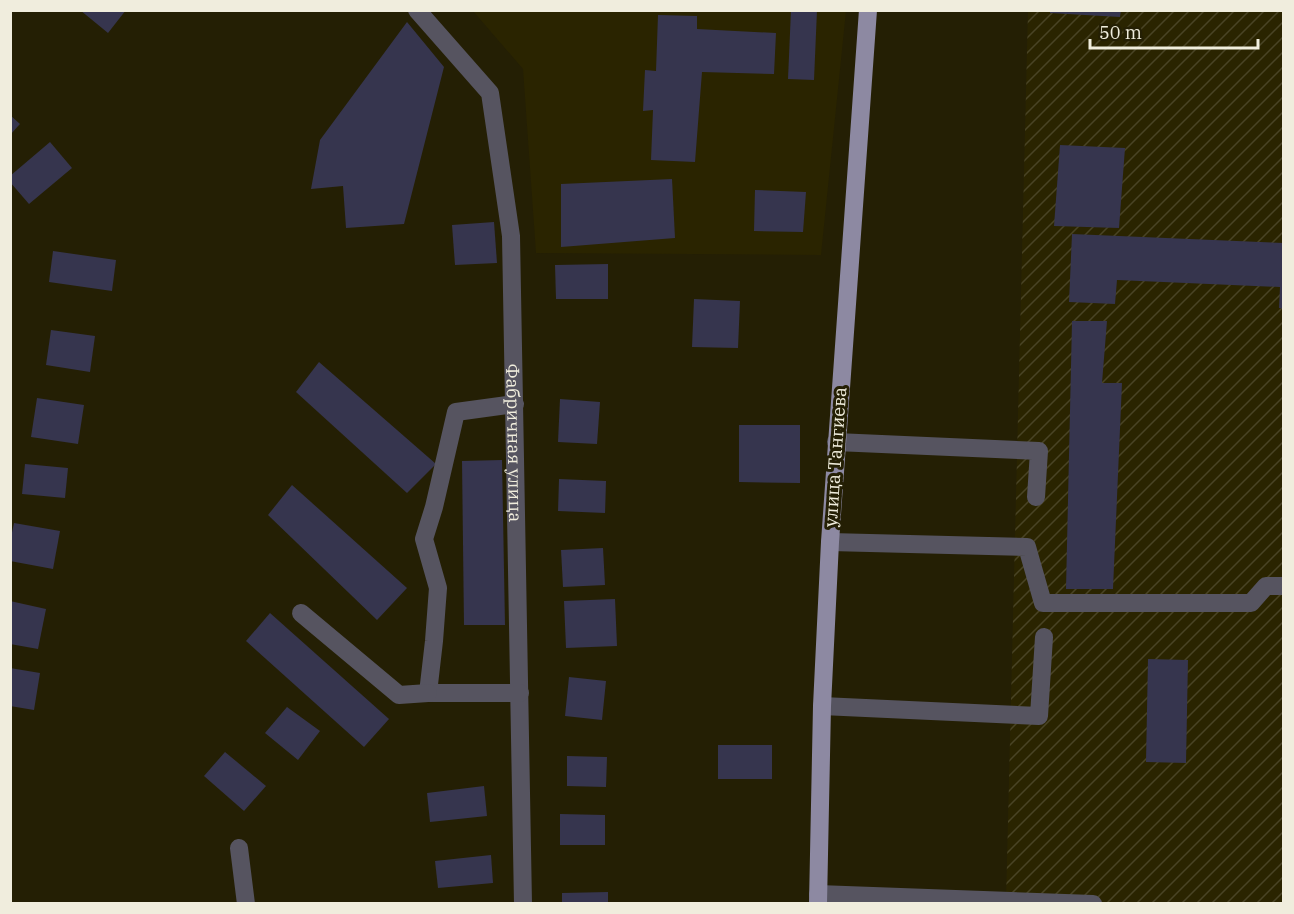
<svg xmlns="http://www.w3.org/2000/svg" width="1294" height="914" font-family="'IBM Plex Serif',serif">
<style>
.built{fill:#2a2400}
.industrial{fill:url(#industrial-furrows)}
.building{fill:#36354e}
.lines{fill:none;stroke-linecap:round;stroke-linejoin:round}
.minor{stroke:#565460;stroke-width:18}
.major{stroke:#8d89a2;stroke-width:18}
.labels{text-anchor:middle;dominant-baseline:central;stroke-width:6;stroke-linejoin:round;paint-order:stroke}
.street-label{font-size:18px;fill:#f0eddd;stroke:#241f04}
</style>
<defs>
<pattern id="industrial-furrows" width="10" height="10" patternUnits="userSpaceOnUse" patternTransform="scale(1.5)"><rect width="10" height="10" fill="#2a2400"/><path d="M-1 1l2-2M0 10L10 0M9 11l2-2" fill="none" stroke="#494425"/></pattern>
</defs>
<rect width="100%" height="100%" fill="#241f04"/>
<path class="built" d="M 473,11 L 846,11 L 821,255 L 536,253 L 523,69 Z"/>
<path class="industrial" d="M 1028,11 L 1283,11 L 1283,903 L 1006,903 Z"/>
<g class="building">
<path d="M 80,10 L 126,10 L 108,33 Z"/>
<path d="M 791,10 L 817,10 L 814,80 L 788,79 Z"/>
<path d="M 1050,10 L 1121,10 L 1120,17 L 1050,13 Z"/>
<path d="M 658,15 L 697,16 L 697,29 L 776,33 L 774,74 L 702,72 L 695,162 L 651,160 L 653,110 L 643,111 L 645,70 L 656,71 Z"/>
<path d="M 407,22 L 444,67 L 404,224 L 346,228 L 343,186 L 311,189 L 320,140 Z"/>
<path d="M 10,115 L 20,124 L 10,135 Z"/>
<path d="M 50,142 L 72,168 L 29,204 L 10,182 L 10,176 Z"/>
<path d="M 1060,145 L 1125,148 L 1119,228 L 1054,226 Z"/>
<path d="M 672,179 L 675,238 L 561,247 L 561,184 Z"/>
<path d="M 755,190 L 806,192 L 803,232 L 754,231 Z"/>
<path d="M 494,222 L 497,263 L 455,265 L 452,225 Z"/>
<path d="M 1072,234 L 1284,243 L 1284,309 L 1279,308 L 1280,287 L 1117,280 L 1115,304 L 1069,302 Z"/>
<path d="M 53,251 L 116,260 L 112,291 L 49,282 Z"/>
<path d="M 608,264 L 608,299 L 556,299 L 555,265 Z"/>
<path d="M 694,299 L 740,301 L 738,348 L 692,347 Z"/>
<path d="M 1072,321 L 1107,321 L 1102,383 L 1122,383 L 1113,589 L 1066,589 Z"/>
<path d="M 51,330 L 95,336 L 90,372 L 46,365 Z"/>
<path d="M 319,362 L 436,464 L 407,493 L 296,392 Z"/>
<path d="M 37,398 L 84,405 L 78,444 L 31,437 Z"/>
<path d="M 560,399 L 600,402 L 597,444 L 558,442 Z"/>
<path d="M 739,425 L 800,425 L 800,483 L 739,482 Z"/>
<path d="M 502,460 L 505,625 L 464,625 L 462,461 Z"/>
<path d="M 25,464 L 68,468 L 65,498 L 22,494 Z"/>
<path d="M 559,479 L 606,481 L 605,513 L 558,511 Z"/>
<path d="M 292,485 L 407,588 L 377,620 L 268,515 Z"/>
<path d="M 14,523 L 60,531 L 53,569 L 10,561 L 10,542 Z"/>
<path d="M 603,548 L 605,585 L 563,587 L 561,550 Z"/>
<path d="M 615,599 L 617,646 L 566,648 L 564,601 Z"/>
<path d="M 10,601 L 46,609 L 38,649 L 10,644 Z"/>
<path d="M 270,613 L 389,719 L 364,747 L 246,641 Z"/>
<path d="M 1148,659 L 1188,660 L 1186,763 L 1146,762 Z"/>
<path d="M 10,668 L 40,673 L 34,710 L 10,706 Z"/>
<path d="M 569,677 L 606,681 L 602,720 L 565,716 Z"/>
<path d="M 287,707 L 320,731 L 298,760 L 265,733 Z"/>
<rect x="718" y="745" width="54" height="34"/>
<path d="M 225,752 L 266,786 L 244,811 L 204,776 Z"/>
<path d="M 567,756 L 607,757 L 606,787 L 567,786 Z"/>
<path d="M 484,786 L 487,816 L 430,822 L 427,793 Z"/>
<path d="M 560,814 L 605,815 L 605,845 L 560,845 Z"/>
<path d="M 491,855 L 493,883 L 438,888 L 435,861 Z"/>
<path d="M 608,892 L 608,904 L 562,904 L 562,893 Z"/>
</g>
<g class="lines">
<g class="minor">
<path id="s1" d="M 417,10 L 490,93 L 511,236 L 523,904"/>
<path d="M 515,404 L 456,412 L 434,507 L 424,539 L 438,588 L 434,641 L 428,693 L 520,693"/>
<path d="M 836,442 L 1039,451 L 1036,497"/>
<path d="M 830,542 L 1027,547 L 1043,603 L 1251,603 L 1266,586 L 1284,586"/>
<path d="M 301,613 L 399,695 L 428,693"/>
<path d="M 822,706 L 1039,716 L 1044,637"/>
<path d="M 239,848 L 246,904"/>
<path d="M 818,894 L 1093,904"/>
</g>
<path class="major" d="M 818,904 L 822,706 L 830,542 L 868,10"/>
</g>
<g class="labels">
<g class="street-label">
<text stroke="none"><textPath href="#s1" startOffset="462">Фабричная улица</textPath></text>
<text transform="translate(835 457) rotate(-86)">улица Тангиева</text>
</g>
</g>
<rect width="1294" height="914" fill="none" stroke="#f0eddd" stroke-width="24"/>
<path d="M1090 39v9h168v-9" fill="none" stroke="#f0eddd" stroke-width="3"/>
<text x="1099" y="39" font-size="18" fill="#f0eddd" stroke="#241f04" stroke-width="4.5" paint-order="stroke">50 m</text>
</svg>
